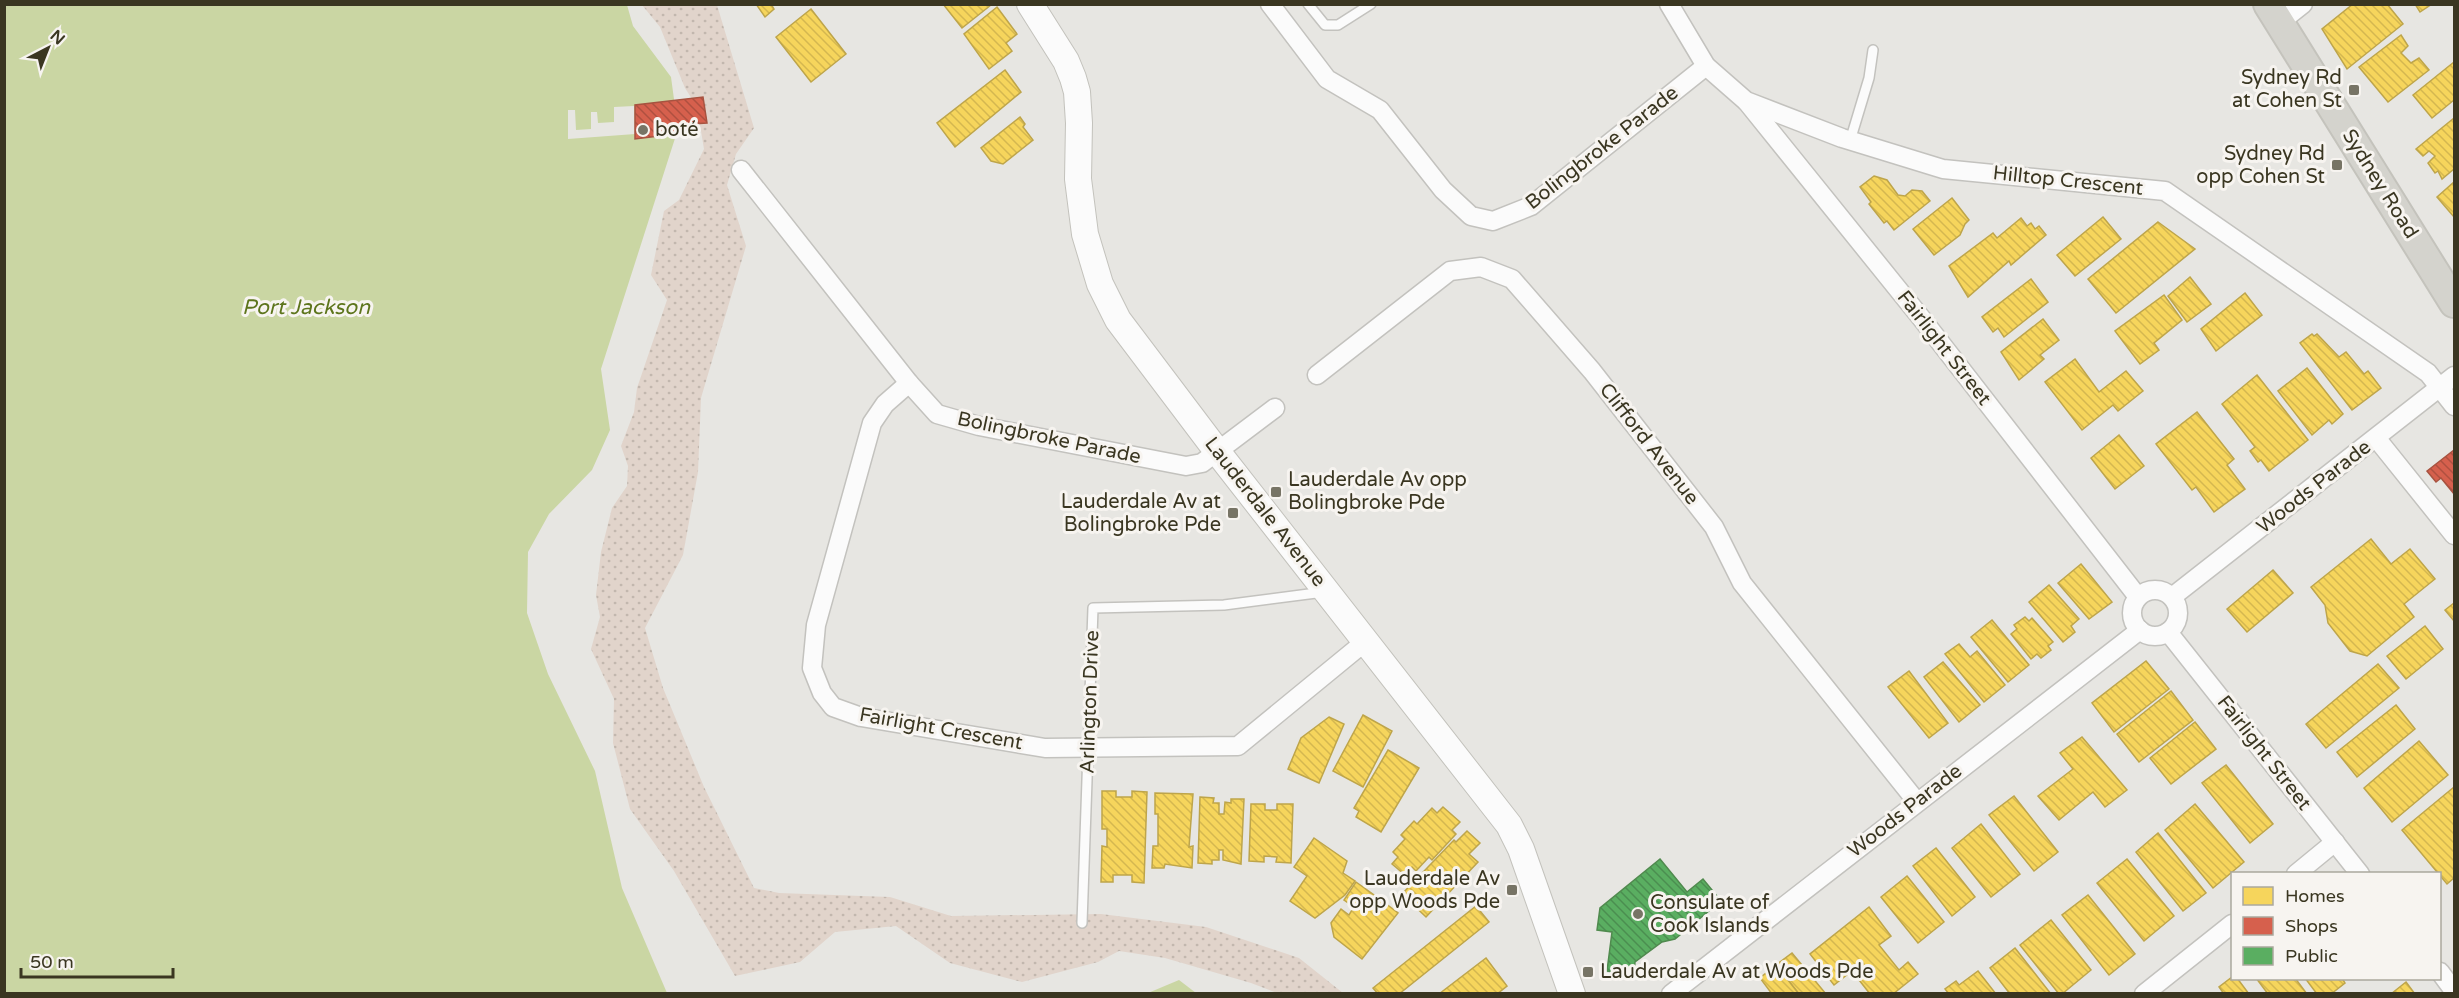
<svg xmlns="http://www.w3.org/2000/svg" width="2459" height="998" font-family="'Varela Round',sans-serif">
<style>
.park{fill:url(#park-dots)}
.water{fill:#cad6a3}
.pier{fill:#e7e6e2}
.homes{fill:url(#homes-back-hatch);stroke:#bea54a;stroke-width:1.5}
.shops{fill:url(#shops-back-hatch);stroke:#a75340;stroke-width:1.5}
.public{fill:url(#public-back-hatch);stroke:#508a4e;stroke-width:1.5}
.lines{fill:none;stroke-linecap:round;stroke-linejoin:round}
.lane-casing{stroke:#c3c2be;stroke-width:12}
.street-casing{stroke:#c3c2be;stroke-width:21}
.secondary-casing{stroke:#c3c2bc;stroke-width:28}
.primary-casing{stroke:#c4c3bc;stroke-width:32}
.lane{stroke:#fbfbfb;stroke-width:9}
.street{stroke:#fbfbfb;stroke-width:18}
.secondary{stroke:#fbfbfb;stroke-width:26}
.primary{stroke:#d4d3cd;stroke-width:28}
.poi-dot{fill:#777465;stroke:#f7f4f0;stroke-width:2}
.labels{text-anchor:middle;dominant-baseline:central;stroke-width:6;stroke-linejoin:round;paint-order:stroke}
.poi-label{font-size:20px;fill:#3a3621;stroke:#f7f4f0;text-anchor:end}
.street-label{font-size:20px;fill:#3a3621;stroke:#f7f4f0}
.water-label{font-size:21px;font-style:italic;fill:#5d751c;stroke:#f7f4f0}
</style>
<defs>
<pattern id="park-dots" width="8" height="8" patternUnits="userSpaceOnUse" patternTransform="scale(1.5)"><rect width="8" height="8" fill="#e1d4cb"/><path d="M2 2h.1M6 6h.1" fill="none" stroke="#c2b7ae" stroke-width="1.8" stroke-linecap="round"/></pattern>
<pattern id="homes-back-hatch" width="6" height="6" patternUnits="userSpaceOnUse" patternTransform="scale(1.5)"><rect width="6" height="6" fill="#f6d55c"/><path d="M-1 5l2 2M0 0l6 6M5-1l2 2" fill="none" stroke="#d4b750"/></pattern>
<pattern id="shops-back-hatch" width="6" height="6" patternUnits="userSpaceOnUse" patternTransform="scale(1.5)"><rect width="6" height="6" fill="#d6604d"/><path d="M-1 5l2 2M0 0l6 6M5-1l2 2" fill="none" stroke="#af5040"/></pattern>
<pattern id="public-back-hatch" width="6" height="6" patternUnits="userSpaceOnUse" patternTransform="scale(1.5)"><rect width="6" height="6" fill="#5aae61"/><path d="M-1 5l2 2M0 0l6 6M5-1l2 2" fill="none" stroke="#4b8e50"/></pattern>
</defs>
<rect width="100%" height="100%" fill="#e7e6e2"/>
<path class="park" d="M 642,5 L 717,5 L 754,128 L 736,154 L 727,185 L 746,246 L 701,398 L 698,472 L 683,555 L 645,628 L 663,688 L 704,787 L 754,888 L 779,893 L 890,897 L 951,916 L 1101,914 L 1206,927 L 1299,958 L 1343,993 L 1277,993 L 1251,983 L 1165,958 L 1119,951 L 1098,962 L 1022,982 L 950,963 L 896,926 L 835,932 L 800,962 L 735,976 L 674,871 L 630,809 L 613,743 L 614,699 L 591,649 L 600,617 L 596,595 L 601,552 L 612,508 L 627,486 L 628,466 L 621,446 L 634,412 L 637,388 L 667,300 L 651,275 L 664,211 L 679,200 L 704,149 L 697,107 L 685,88 L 660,27 Z"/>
<g class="water">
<path d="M 5,5 L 627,5 L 633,26 L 671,77 L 678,129 L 601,369 L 610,430 L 592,470 L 549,514 L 528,552 L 527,613 L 548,674 L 595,771 L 622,888 L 667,993 L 5,994 Z"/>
<path d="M 1179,980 L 1196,993 L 1148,993 Z"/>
</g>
<path class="pier" d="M 634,106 L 635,134 L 568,139 L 568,110 L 575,110 L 576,130 L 591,129 L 591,112 L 597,112 L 598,123 L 614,122 L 614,107 Z"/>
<g class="homes">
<path d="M 756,4 L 771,4 L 774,9 L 765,17 Z"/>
<path d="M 943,4 L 991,4 L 991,5 L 962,28 Z"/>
<path d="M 2353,4 L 2387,4 L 2403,24 L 2347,69 L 2322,29 Z"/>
<path d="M 2415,4 L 2432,4 L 2420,12 Z"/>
<path d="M 997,7 L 1017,34 L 1006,43 L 1012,51 L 989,69 L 964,34 Z"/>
<path d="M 811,9 L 846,54 L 811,82 L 776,37 Z"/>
<path d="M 2401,35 L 2408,46 L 2401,53 L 2411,63 L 2419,58 L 2429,70 L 2388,102 L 2359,67 Z"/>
<path d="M 2454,62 L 2454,100 L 2432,118 L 2413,95 Z"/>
<path d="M 1005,70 L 1021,92 L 955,147 L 937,123 Z"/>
<path d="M 1020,117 L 1025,124 L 1023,127 L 1033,140 L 1003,164 L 991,161 L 981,148 Z"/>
<path d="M 2454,118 L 2454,169 L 2442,179 L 2438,171 L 2435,173 L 2428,163 L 2435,156 L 2429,151 L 2423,156 L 2416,149 Z"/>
<path d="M 1874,176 L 1887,180 L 1898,195 L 1905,196 L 1912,190 L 1922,191 L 1930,201 L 1894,230 L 1887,221 L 1884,223 L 1869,204 L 1871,202 L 1860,187 Z"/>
<path d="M 2454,182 L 2454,217 L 2437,197 Z"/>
<path d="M 1952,198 L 1969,220 L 1965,224 L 1960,235 L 1934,255 L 1913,229 Z"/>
<path d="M 2103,217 L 2121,239 L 2075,276 L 2057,255 Z"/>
<path d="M 2021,218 L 2027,226 L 2031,223 L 2035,229 L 2039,226 L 2046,235 L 2011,265 L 2009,261 L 1968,297 L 1949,266 L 1993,233 L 1997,238 Z"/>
<path d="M 2158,222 L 2195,249 L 2116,313 L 2088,279 Z"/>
<path d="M 2190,277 L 2211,304 L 2187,322 L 2168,296 Z"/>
<path d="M 2031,279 L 2048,302 L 2004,337 L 1998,328 L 1993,332 L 1982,317 Z"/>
<path d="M 2245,293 L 2262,315 L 2216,351 L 2201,329 Z"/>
<path d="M 2164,295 L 2182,320 L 2154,343 L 2159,350 L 2140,364 L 2115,331 Z"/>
<path d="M 2043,319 L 2059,340 L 2040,355 L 2044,359 L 2019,380 L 2001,352 Z"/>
<path d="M 2312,334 L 2314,336 L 2317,334 L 2339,357 L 2346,352 L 2364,374 L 2368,371 L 2381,388 L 2352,410 L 2300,343 Z"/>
<path d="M 2075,359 L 2099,392 L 2126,371 L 2143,391 L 2118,411 L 2113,405 L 2082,430 L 2045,382 Z"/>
<path d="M 2307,368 L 2343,414 L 2332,424 L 2329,420 L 2312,435 L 2278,391 Z"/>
<path d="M 2257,375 L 2308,440 L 2269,471 L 2261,460 L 2258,462 L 2250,451 L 2255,447 L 2222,404 Z"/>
<path d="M 2197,412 L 2234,459 L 2227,465 L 2245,489 L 2214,512 L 2196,487 L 2192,490 L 2156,444 Z"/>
<path d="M 2119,435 L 2144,466 L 2115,489 L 2091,458 Z"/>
<path d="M 2371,539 L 2391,564 L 2410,549 L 2435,579 L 2404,604 L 2414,617 L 2367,656 L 2350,651 L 2328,623 L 2325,605 L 2311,587 Z"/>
<path d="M 2081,564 L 2112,602 L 2089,619 L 2058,583 Z"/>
<path d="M 2273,570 L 2293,593 L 2247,632 L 2227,609 Z"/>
<path d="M 2049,585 L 2079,619 L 2071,626 L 2075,632 L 2063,642 L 2029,602 Z"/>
<path d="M 2454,603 L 2454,621 L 2445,610 Z"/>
<path d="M 2025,617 L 2029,621 L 2032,618 L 2053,642 L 2048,646 L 2051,650 L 2041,658 L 2037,654 L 2031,659 L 2011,634 L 2017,629 L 2014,625 Z"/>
<path d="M 1992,620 L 2029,665 L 2008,682 L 1971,637 Z"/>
<path d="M 2425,626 L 2443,649 L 2406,679 L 2387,656 Z"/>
<path d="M 1959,644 L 1970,657 L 1977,651 L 2005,685 L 1984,702 L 1945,654 Z"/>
<path d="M 2146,661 L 2169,689 L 2114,732 L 2092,703 Z"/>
<path d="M 1943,662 L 1980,705 L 1959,722 L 1924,677 Z"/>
<path d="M 2378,664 L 2399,688 L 2326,748 L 2306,724 Z"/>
<path d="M 1909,671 L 1948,723 L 1929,738 L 1888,687 Z"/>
<path d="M 2171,691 L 2193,720 L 2139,762 L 2117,734 Z"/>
<path d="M 2396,705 L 2415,729 L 2357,777 L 2337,752 Z"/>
<path d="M 1363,715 L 1392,731 L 1363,787 L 1333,771 Z"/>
<path d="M 1329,717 L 1344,724 L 1319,783 L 1288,769 L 1301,738 Z"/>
<path d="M 2195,722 L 2216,749 L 2171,784 L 2150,758 Z"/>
<path d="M 2082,737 L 2127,790 L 2105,807 L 2093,792 L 2059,820 L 2038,796 L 2073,769 L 2060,753 Z"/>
<path d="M 2419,741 L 2448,775 L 2392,822 L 2364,788 Z"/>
<path d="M 1388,750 L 1419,768 L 1381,832 L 1356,817 L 1359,811 L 1354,808 Z"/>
<path d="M 2226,765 L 2273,824 L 2250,843 L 2202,783 Z"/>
<path d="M 2454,787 L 2454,878 L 2447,884 L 2402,830 Z"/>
<path d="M 1102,791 L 1116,791 L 1116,797 L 1132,797 L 1132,791 L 1147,792 L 1144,883 L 1132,882 L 1132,875 L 1113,875 L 1113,882 L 1101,882 L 1102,846 L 1107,847 L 1107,829 L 1102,829 Z"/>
<path d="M 1155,793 L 1193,794 L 1189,847 L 1193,846 L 1192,868 L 1165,864 L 1164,868 L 1152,868 L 1153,846 L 1158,846 L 1158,814 L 1155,814 Z"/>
<path d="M 2014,796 L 2058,852 L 2034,871 L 1989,815 Z"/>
<path d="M 1200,797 L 1214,798 L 1213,803 L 1219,803 L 1219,814 L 1224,814 L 1225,802 L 1231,803 L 1231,799 L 1244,799 L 1241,864 L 1223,860 L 1223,850 L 1219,850 L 1219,860 L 1212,860 L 1212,864 L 1198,863 Z"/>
<path d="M 1251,804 L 1265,804 L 1265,810 L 1277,810 L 1277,804 L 1293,804 L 1291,863 L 1276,862 L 1277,857 L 1264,856 L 1264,862 L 1249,861 Z"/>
<path d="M 2195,804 L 2244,862 L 2213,888 L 2165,830 Z"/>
<path d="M 1443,807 L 1460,822 L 1452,830 L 1456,834 L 1432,860 L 1429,857 L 1416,871 L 1412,867 L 1405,875 L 1392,864 L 1398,857 L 1393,852 L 1405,839 L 1401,835 L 1414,821 L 1417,824 L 1432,808 L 1437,813 Z"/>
<path d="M 1981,824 L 2020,874 L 1991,897 L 1952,848 Z"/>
<path d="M 1467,831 L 1480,843 L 1469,854 L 1478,862 L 1426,917 L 1402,894 L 1454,840 L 1456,842 Z"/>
<path d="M 2158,833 L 2206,893 L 2183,911 L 2136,852 Z"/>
<path d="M 1314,838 L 1347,861 L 1343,873 L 1355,881 L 1345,895 L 1315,918 L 1290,901 L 1307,876 L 1294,867 Z"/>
<path d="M 1936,848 L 1975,897 L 1952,916 L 1913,866 Z"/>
<path d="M 2127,859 L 2174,916 L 2144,941 L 2097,883 Z"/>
<path d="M 1907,876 L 1944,922 L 1918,943 L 1881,897 Z"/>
<path d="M 1356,882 L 1374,895 L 1367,905 L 1370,906 L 1377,897 L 1398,913 L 1362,959 L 1334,937 L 1331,923 L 1341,909 L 1349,915 L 1354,907 L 1344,900 Z"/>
<path d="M 2088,895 L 2135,954 L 2109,975 L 2062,915 Z"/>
<path d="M 1476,906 L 1489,922 L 1399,994 L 1378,994 L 1373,988 Z"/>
<path d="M 1869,907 L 1891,936 L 1879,945 L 1899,970 L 1908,962 L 1918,974 L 1893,994 L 1870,994 L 1856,976 L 1861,972 L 1857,967 L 1834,985 L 1810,954 Z"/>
<path d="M 2051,920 L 2091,970 L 2062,994 L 2059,994 L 2020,945 Z"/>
<path d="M 2015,948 L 2051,994 L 2010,994 L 1990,968 Z"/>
<path d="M 1792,953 L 1826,994 L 1799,994 L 1776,965 Z"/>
<path d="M 1486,958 L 1507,986 L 1497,994 L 1439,994 Z"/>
<path d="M 1776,965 L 1799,994 L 1772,994 L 1760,978 Z"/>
<path d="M 1978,971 L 1996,994 L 1949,994 L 1945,989 L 1956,981 L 1959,985 Z"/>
<path d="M 2232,977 L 2237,978 L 2249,994 L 2224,994 L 2219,987 Z"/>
<path d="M 2256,978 L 2295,978 L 2307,994 L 2268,994 Z"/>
<path d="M 2305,978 L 2342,978 L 2345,983 L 2331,994 L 2317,994 Z"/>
<path d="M 2406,982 L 2415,994 L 2391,994 Z"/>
</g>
<g class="shops">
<path d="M 703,97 L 707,123 L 691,124 L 692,132 L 635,139 L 635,105 Z"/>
<path d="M 2454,450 L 2454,494 L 2441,478 L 2436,482 L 2427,471 Z"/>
</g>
<path class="public" d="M 1660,859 L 1687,892 L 1703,879 L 1721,901 L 1675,939 L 1662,942 L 1635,962 L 1634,974 L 1607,971 L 1612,932 L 1597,930 L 1600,908 Z"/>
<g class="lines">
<g class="lane-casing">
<g id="lane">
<path d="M 1308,4 L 1325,25 L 1338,25 L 1371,4"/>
<path d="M 1850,141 L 1869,78 L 1873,50"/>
<path d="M 1082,923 L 1093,608 L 1224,605 L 1324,592"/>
</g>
</g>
<g class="street-casing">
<g id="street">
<path d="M 1270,4 L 1327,79 L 1380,110 L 1443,190 L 1471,216 L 1493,221 L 1531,206 L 1706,66"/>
<path d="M 1669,4 L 1706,66 L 1746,101 L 1842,138 L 1943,169 L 2165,191 L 2428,373 L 2454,406"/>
<path d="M 2279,23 L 2303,4"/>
<path d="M 1747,102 L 1922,319 L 2138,597"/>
<path d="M 741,170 L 909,383 L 937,414 L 979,426 L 1186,466 L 1202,463 L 1275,408"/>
<path d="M 1317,375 L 1450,271 L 1481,267 L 1512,279 L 1592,371 L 1714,527 L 1742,583 L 1917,802"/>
<path d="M 909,383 L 885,404 L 872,423 L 816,625 L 812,668 L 822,693 L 833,707 L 861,717 L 1045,748 L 1238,746 L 1366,641"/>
<path d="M 2377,439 L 2454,535"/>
<circle cx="2155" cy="613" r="23"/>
<path d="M 2172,597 L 2454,376"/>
<path d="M 2168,632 L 2360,874"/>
<path d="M 2296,874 L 2335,842"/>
<path d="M 2440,972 L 2454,991"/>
<path d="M 1671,994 L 2140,630"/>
<path d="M 2144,994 L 2232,924"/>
</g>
</g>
<g class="secondary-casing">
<path id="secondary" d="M 1030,4 L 1066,61 L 1073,78 L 1077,92 L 1079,123 L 1078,179 L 1085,234 L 1100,284 L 1118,320 L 1223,459 L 1509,825 L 1521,849 L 1572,994"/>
</g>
<g class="primary-casing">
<path id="primary" d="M 2268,4 L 2454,303"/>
</g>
<use href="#lane" class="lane"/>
<use href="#street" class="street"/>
<use href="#secondary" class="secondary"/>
<use href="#primary" class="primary"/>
</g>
<g class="poi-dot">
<rect x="2348" y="84" width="12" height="12" rx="3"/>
<circle cx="643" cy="130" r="6"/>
<rect x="2331" y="159" width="12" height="12" rx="3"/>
<rect x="1270" y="486" width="12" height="12" rx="3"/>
<rect x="1227" y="507" width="12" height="12" rx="3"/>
<rect x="1506" y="884" width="12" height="12" rx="3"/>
<circle cx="1638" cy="914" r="6"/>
<rect x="1582" y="966" width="12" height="12" rx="3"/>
</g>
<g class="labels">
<g class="poi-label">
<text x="2342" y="78">Sydney Rd<tspan x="2342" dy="23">at Cohen St</tspan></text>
<text x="655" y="130" text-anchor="start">boté</text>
<text x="2325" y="154">Sydney Rd<tspan x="2325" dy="23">opp Cohen St</tspan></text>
<text x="1288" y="480" text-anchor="start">Lauderdale Av opp<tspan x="1288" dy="23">Bolingbroke Pde</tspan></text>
<text x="1221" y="502">Lauderdale Av at<tspan x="1221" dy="23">Bolingbroke Pde</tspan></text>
<text x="1500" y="879">Lauderdale Av<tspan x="1500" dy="23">opp Woods Pde</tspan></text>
<text x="1650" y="903" text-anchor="start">Consulate of<tspan x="1650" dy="23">Cook Islands</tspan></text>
<text x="1600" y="972" text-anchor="start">Lauderdale Av at Woods Pde</text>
</g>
<g class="street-label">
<text transform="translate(1602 148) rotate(-38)">Bolingbroke Parade</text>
<text transform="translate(2068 181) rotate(6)">Hilltop Crescent</text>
<text transform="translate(2380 184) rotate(58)">Sydney Road</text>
<text transform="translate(1944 348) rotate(52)">Fairlight Street</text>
<text transform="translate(1049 438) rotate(12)">Bolingbroke Parade</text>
<text transform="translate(1649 444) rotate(52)">Clifford Avenue</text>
<text transform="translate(2314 487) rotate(-38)">Woods Parade</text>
<text transform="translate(1265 512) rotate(52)">Lauderdale Avenue</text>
<text transform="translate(1090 702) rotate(-88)">Arlington Drive</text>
<text transform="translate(941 729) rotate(10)">Fairlight Crescent</text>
<text transform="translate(2264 753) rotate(52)">Fairlight Street</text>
<text transform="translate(1905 811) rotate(-38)">Woods Parade</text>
</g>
<g class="water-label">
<text x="306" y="307">Port Jackson</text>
</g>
</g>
<rect width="2459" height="998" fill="none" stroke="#3a3621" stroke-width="12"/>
<rect x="2231" y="872" width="210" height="108" fill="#f7f4f0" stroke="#aba89d" stroke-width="1.5"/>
<rect x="2243" y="887" width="30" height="18" fill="#f6d55c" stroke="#aba89d" stroke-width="1.5"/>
<text x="2285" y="902" font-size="18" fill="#3a3621">Homes</text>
<rect x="2243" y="917" width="30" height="18" fill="#d6604d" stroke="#aba89d" stroke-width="1.5"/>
<text x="2285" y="932" font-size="18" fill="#3a3621">Shops</text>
<rect x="2243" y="947" width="30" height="18" fill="#5aae61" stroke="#aba89d" stroke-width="1.5"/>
<text x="2285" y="962" font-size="18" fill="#3a3621">Public</text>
<g transform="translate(48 48) rotate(42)" stroke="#f7f4f0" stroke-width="4.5" paint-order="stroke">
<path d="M0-4.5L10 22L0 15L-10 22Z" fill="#3a3621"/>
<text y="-9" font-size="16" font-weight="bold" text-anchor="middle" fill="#3a3621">N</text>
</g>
<path d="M21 968v9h152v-9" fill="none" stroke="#3a3621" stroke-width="3"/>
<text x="30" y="968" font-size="18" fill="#3a3621" stroke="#f7f4f0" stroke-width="4.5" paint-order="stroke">50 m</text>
</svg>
